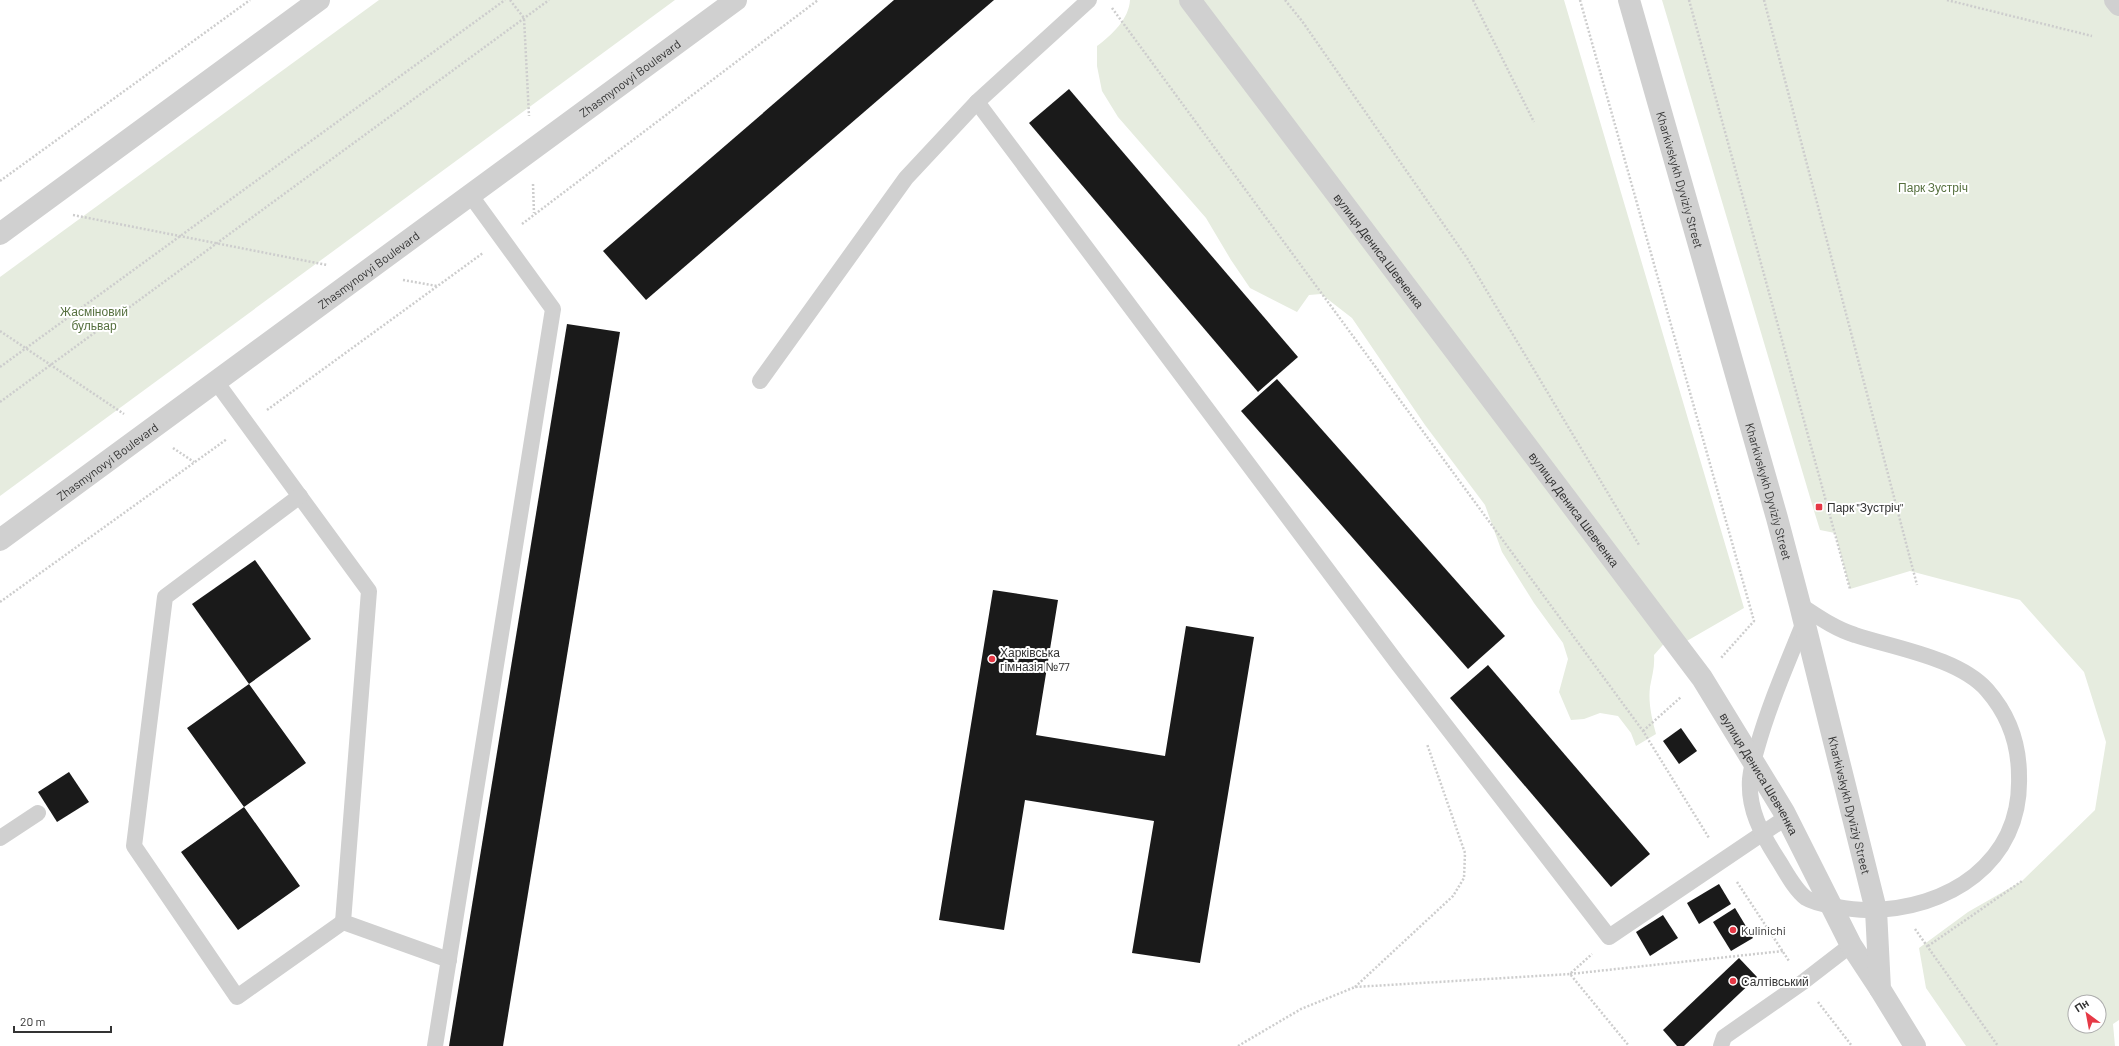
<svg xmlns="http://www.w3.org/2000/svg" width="2119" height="1046" font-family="Barlow,sans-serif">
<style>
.green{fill:#e6ecdf;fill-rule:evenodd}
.building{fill:#1a1a1a}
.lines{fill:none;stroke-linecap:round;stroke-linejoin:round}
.path{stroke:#cdcdcd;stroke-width:2.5;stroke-dasharray:2 2;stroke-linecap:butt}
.service{stroke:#d0d0d0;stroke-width:16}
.pedestrian{stroke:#d0d0d0;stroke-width:22}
.minor{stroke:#d0d0d0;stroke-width:22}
.tertiary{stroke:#d0d0d0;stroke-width:22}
.poi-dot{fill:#e63946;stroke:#fff;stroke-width:1.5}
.labels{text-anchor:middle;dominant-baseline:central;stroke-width:4;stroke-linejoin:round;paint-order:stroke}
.street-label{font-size:12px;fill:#333;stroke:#fff}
.park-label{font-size:12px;fill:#56703f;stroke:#fff}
.poi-label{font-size:12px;fill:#333;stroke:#fff;text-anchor:start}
</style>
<rect width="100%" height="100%" fill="#fff"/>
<g class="green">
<path d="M 379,0 L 675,0 L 0,496 L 0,277 Z"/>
<path d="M 1130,0 L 1564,0 L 1744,608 L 1685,642 L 1676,630 L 1654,655 C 1655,666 1652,676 1650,687 C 1648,703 1652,719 1656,734 L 1636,746 L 1631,733 L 1618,716 L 1600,713 L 1584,719 L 1571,720 L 1559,692 L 1568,659 L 1563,643 L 1534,603 L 1502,552 L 1485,505 L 1425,425 L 1352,318 L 1321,294 L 1309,295 L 1297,312 L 1250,288 L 1231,260 L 1206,218 L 1118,117 L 1102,91 L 1097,66 L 1097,46 C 1112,35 1129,19 1130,0 Z"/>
<path d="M 1662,0 L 2119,0 L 2119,1020 L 2113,1024 L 2115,1046 L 1966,1046 L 1926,988 L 1919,948 L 1968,912 L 2022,881 L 2095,810 L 2106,742 L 2084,672 L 2020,600 L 1910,571 L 1850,589 L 1835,533 L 1820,530 L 1815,514 ZM 2075,1002 L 2099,1002 L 2099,1026 L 2075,1026 Z"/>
</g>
<g class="building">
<path d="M 894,0 L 994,0 L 646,300 L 603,251 Z"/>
<path d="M 1069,89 L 1298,357 L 1258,392 L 1029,123 Z"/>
<path d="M 567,324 L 620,332 L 503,1046 L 449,1046 Z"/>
<path d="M 1277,379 L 1505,636 L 1468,669 L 1241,411 Z"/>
<path d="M 255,560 L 311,639 L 249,684 L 192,604 Z"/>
<path d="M 993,590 L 1058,600 L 1036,735 L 1165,756 L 1186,626 L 1254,637 L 1200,963 L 1132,953 L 1154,821 L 1025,800 L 1004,930 L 939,920 Z"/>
<path d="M 1488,665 L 1650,854 L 1611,887 L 1450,698 Z"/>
<path d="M 249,684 L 306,763 L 244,807 L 300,886 L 238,930 L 181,852 L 244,807 L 187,728 Z"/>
<path d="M 1681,728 L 1697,751 L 1679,764 L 1663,741 Z"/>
<path d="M 69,772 L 89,802 L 57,822 L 38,792 Z"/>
<path d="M 1719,884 L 1731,904 L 1699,924 L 1687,903 Z"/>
<path d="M 1735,908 L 1753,938 L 1731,951 L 1713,922 Z"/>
<path d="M 1663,915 L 1678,938 L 1650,956 L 1636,932 Z"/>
<path d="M 1739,958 L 1757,977 L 1684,1046 L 1677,1046 L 1663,1030 Z"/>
</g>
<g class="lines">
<g class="path">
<path d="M 510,0 L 524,18 L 529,116"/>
<path d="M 1285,0 L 1302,21 L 1467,258 L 1639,545"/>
<path d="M 1473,0 L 1534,122"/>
<path d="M 1580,0 L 1754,621 L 1721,658"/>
<path d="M 1689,0 L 1850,589"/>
<path d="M 1764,0 L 1917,585"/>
<path d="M 1947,0 L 2092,36"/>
<path d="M 1112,8 L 1643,731 L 1709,838"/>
<path d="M 0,181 L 250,0"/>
<path d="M 533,184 L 534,213"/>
<path d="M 73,215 L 327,265"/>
<path d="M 522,224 L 818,0"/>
<path d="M 403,280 L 437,286"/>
<path d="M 0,331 L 124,414"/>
<path d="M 0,367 L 505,0"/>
<path d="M 0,402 L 549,0"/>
<path d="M 267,410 L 483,253"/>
<path d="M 173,448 L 194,462"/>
<path d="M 0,602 L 227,439"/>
<path d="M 1643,731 L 1681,697"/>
<path d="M 1737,882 L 1789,961"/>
<path d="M 1915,929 L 1998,1046"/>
<path d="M 1928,946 L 2022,881"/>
<path d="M 1571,973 L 1592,954"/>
<path d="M 1570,974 L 1783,951"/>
<path d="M 1355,987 L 1453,896 L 1464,878 L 1465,853 L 1427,744"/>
<path d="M 1818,1002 L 1852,1046"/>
<path d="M 1238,1046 L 1301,1009 L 1355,987 L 1570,974 L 1629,1046"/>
</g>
<g class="service">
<path d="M 977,102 L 1398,664 L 1609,937 L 1787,817"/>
<path d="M 760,381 L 906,178 L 977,102 L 1089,0"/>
<path d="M 217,383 L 369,591 L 343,922 L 449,960"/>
<path d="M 300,496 L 165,597 L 134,846 L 237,997 L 343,922"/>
<path d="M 1800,605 C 1817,616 1835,629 1855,635 C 1894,648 1959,658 1987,690 C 2008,714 2019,744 2019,776 C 2022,863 1948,910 1867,910 C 1853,910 1817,905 1806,898 C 1794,889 1785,870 1777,858 C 1761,833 1748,809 1750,779 C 1751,768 1754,758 1757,748 C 1769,705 1787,664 1804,622"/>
<path d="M 0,838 L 38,813"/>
<path d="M 435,1046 L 553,309 L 471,196"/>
<path d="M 1721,1046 L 1724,1037 L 1803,982 L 1851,945"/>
</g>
<path class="pedestrian" d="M 2115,0 L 2119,5"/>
<path class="minor" id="s1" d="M 1190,0 L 1702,678 L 1784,812 L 1851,945 L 1880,989"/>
<g class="tertiary">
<path id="s2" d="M 1629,0 L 1777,518 L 1800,605 L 1876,910 L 1880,989 L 1915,1046"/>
<path d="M 0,234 L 319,0"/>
<path id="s3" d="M 0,540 L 736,0"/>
</g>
</g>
<g class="poi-dot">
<rect x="1815" y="503" width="8" height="8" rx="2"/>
<circle cx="992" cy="659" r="4"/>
<circle cx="1733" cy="930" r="4"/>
<circle cx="1733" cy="981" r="4"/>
</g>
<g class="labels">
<g class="street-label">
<text stroke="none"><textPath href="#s3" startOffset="781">Zhasmynovyi Boulevard</textPath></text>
<text stroke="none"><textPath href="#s2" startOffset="187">Kharkivskykh Dyviziy Street</textPath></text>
<text stroke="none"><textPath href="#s1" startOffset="314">вулиця Дениса Шевченка</textPath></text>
<text stroke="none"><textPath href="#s3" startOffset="457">Zhasmynovyi Boulevard</textPath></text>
<text stroke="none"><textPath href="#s3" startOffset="133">Zhasmynovyi Boulevard</textPath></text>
<text stroke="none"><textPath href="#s2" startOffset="511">Kharkivskykh Dyviziy Street</textPath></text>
<text stroke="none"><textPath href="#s1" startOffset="638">вулиця Дениса Шевченка</textPath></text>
<text stroke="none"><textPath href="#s1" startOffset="961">вулиця Дениса Шевченка</textPath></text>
<text stroke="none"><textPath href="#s2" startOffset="835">Kharkivskykh Dyviziy Street</textPath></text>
</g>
<g class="park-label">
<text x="1933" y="187">Парк Зустріч</text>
<text x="94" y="311">Жасміновий<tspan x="94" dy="14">бульвар</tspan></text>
</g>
<g class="poi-label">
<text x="1827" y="507">Парк "Зустріч"</text>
<text x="1000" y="652">Харківська<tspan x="1000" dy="14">гімназія №77</tspan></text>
<text x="1741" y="930">Kulinichi</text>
<text x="1741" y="981">Салтівський</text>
</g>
</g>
<g transform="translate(2087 1014) rotate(328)"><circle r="19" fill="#ffffff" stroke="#adadad"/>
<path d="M0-3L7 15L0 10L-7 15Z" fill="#e63946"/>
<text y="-6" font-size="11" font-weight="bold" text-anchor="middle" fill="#333333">Пн</text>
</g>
<path d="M14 1026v6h97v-6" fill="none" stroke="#333333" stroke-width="2"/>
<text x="20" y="1026" font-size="12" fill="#333333" stroke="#ffffff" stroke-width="3" paint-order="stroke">20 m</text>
</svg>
